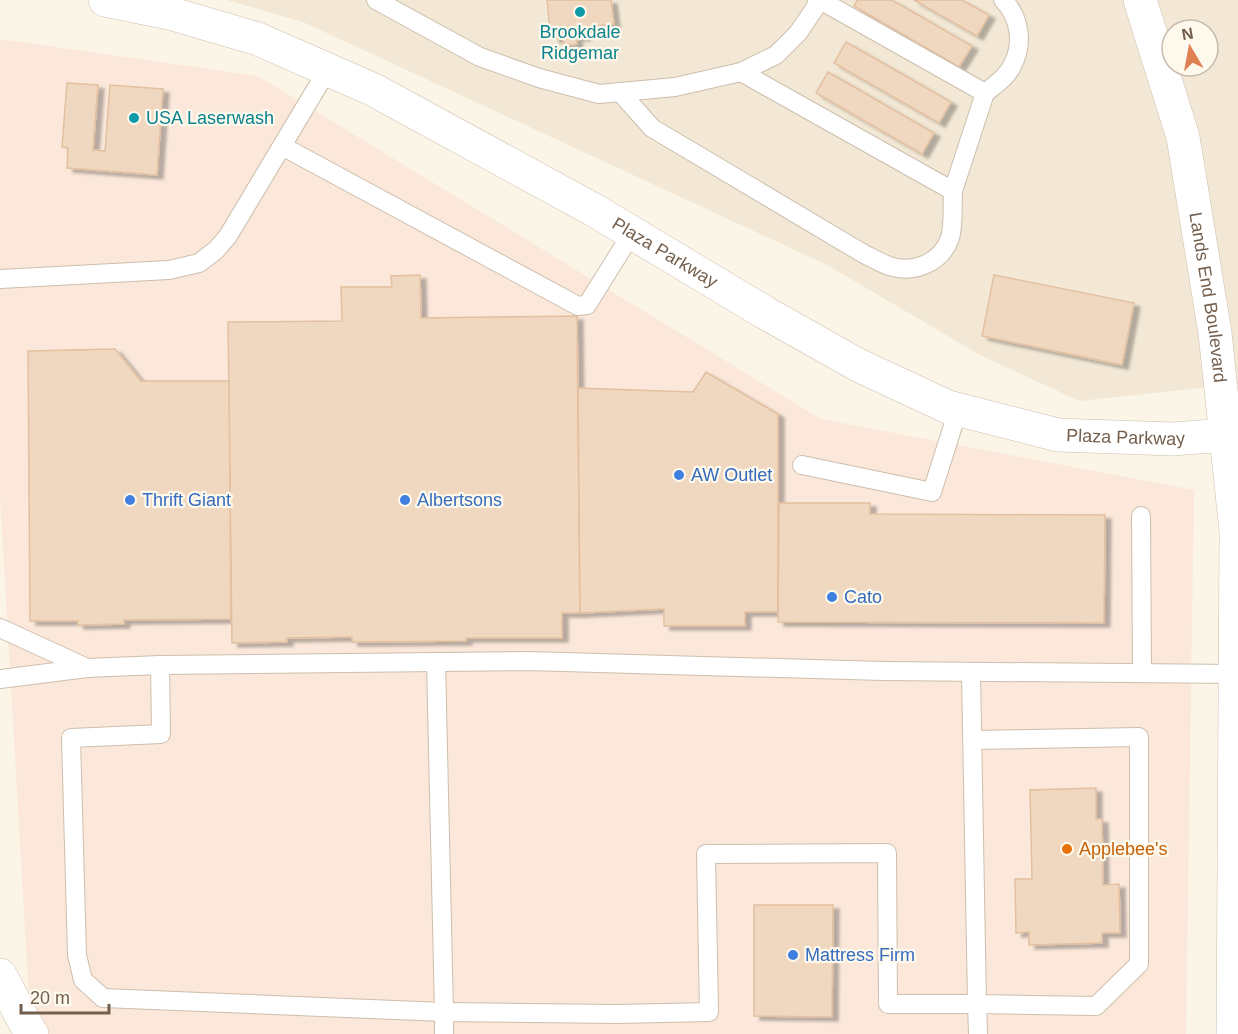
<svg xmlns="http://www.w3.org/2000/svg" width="1238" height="1034" font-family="Helvetica,sans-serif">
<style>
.residential{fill:#f3e8d5;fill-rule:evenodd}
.commercial{fill:#fbe8db}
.building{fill:#f0d7bf;stroke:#e2c0a0;stroke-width:1.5;filter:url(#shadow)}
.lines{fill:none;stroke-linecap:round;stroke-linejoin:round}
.service-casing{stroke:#cdbead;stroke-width:20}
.minor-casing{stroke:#cdbead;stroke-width:34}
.tertiary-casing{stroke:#cdbead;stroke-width:34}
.secondary-casing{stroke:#d0bfab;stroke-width:34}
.service{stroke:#fff;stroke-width:18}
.minor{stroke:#fff;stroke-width:33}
.tertiary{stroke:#fff;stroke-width:33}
.secondary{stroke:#fff;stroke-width:33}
.culture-dot{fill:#0f9aa8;stroke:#fef9ed;stroke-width:2}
.shop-dot{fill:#3f7fe0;stroke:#fef9ed;stroke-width:2}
.food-dot{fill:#e8710a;stroke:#fef9ed;stroke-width:2}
.labels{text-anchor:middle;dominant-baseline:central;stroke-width:4.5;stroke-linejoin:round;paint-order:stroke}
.culture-label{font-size:18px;fill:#0d838f;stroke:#fef9ed}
.street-label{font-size:18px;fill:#745e4c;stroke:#fef9ed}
.shop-label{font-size:18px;fill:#366cbe;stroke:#fef9ed;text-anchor:start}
.food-label{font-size:18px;fill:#c56008;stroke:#fef9ed;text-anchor:start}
</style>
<defs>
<filter id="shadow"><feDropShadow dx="6" dy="4" stdDeviation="1.5" flood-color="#0004"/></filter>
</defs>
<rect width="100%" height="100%" fill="#fbf5e7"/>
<path class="residential" d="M 227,0 L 1238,0 L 1238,384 L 1079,401 L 980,355 L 827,265 L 303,22 ZM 1172,30 L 1208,30 L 1208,66 L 1172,66 Z"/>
<path class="commercial" d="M 0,39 L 258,76 L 821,419 L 1194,490 L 1186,1034 L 31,1034 L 0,496 Z"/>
<g class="building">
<path d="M 547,0 L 611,0 L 614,24 L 584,27 L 585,36 L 576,37 L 577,44 L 564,46 L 563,38 L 554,39 L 552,28 L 550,29 Z"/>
<path d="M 857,0 L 892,0 L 972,46 L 959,67 L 854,6 Z"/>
<path d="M 914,0 L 962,0 L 989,15 L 977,36 Z"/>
<path d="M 846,42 L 951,102 L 939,123 L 834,63 Z"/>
<path d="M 828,72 L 934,133 L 922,154 L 816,93 Z"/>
<path d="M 67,83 L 98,85 L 93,150 L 105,151 L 110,85 L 163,89 L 157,175 L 67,168 L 68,148 L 62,147 Z"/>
<path d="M 420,275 L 421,318 L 577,316 L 580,613 L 562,613 L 562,638 L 466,638 L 466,641 L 352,642 L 352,637 L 287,638 L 287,642 L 232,643 L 228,322 L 342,321 L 341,287 L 392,287 L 391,276 Z"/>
<path d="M 994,275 L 1134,303 L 1122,365 L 982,336 Z"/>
<path d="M 115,349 L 141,381 L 229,381 L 231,619 L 124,620 L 124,624 L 78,625 L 78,621 L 30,621 L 28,351 Z"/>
<path d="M 706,372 L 778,414 L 778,612 L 745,612 L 745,626 L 664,626 L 664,609 L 580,613 L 578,388 L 693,392 Z"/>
<path d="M 779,503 L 870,503 L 870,514 L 1105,515 L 1104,623 L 778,622 Z"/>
<path d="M 1096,788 L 1096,819 L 1102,819 L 1103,885 L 1119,884 L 1120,933 L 1102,933 L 1102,943 L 1029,945 L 1029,932 L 1016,933 L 1015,879 L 1032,879 L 1030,790 Z"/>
<path d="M 754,905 L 833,905 L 832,1017 L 754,1016 Z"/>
</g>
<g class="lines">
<g class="service-casing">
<g id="service">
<path d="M 376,0 L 480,57 L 539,78 L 599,94 L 675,87 L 741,72 L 776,55 L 798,33 L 815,8 L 818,0"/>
<path d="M 820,0 L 985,93 L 953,191"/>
<path d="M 620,92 L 652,128 L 864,254 C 872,258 881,263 889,266 C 914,274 941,263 950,238 C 954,225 952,205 953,191 L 741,72"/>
<path d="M 985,93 C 995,85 1007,77 1012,66 C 1024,44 1020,17 1003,0"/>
<path d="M 282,146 L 578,306 L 587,305 L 632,233"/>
<path d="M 0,279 L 169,270 L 199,263 L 216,250 L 228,236 L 328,69"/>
<path d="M 802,465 L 932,492 L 958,410"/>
<path d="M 1141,516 L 1142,673"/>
<path d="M 0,628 L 87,668"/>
<path d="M 160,665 L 161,734 L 71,738 L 77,955 L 83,980 L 103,998 L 444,1012 L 436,662"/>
<path d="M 971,672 L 977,1004 L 1096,1006 L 1139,964 L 1139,737 L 973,740"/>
<path d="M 0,679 L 87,668 L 160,665 L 528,661 L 883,671 L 1238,674"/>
<path d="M 444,1034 L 444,1012 L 617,1014 L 709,1012 L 706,854 L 887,853 L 888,1004 L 977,1004 L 978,1034"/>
</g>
</g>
<g class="minor-casing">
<g id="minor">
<path id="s1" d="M 1140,0 L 1183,137 L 1215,333 L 1236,531 L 1233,1034"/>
</g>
</g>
<g class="tertiary-casing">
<g id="tertiary">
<path id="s2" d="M 105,0 L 169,13 L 258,39 L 374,90 L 594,210 L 764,312 L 858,365 L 948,407 L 1058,435 L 1172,439 L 1227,435 L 1238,433"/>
</g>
</g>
<g class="secondary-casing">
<path id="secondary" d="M 0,975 C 12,995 19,1015 32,1034"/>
</g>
<use href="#service" class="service"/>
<use href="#minor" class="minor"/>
<use href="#tertiary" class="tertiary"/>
<use href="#secondary" class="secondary"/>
</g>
<g class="culture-dot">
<circle cx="580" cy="12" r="6"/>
<circle cx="134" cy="118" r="6"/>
</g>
<g class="shop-dot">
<circle cx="679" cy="475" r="6"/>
<circle cx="130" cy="500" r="6"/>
<circle cx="405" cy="500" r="6"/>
<circle cx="832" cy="597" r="6"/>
<circle cx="793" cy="955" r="6"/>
</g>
<circle class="food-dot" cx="1067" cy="849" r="6"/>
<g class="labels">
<g class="culture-label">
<text x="580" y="32">Brookdale<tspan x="580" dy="21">Ridgemar</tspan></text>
<text x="146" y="118" text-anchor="start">USA Laserwash</text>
</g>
<g class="street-label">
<text stroke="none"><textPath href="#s2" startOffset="618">Plaza Parkway</textPath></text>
<text stroke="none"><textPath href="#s1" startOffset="306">Lands End Boulevard</textPath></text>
<text stroke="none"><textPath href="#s2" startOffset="1122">Plaza Parkway</textPath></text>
</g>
<g class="shop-label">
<text x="691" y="475">AW Outlet</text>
<text x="142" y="500">Thrift Giant</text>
<text x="417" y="500">Albertsons</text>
<text x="844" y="597">Cato</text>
<text x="805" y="955">Mattress Firm</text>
</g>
<g class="food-label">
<text x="1079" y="849">Applebee's</text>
</g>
</g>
<g transform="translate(1190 48) rotate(350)"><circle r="28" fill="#fef9ed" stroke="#c7bbad" stroke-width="1.5"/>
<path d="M0-4.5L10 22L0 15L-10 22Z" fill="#e07f51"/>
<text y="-9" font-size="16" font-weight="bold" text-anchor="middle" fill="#745e4c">N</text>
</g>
<path d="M21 1004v9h88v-9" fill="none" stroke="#745e4c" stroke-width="3"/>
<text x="30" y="1004" font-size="18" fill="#745e4c" stroke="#fef9ed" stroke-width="4.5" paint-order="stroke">20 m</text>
</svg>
